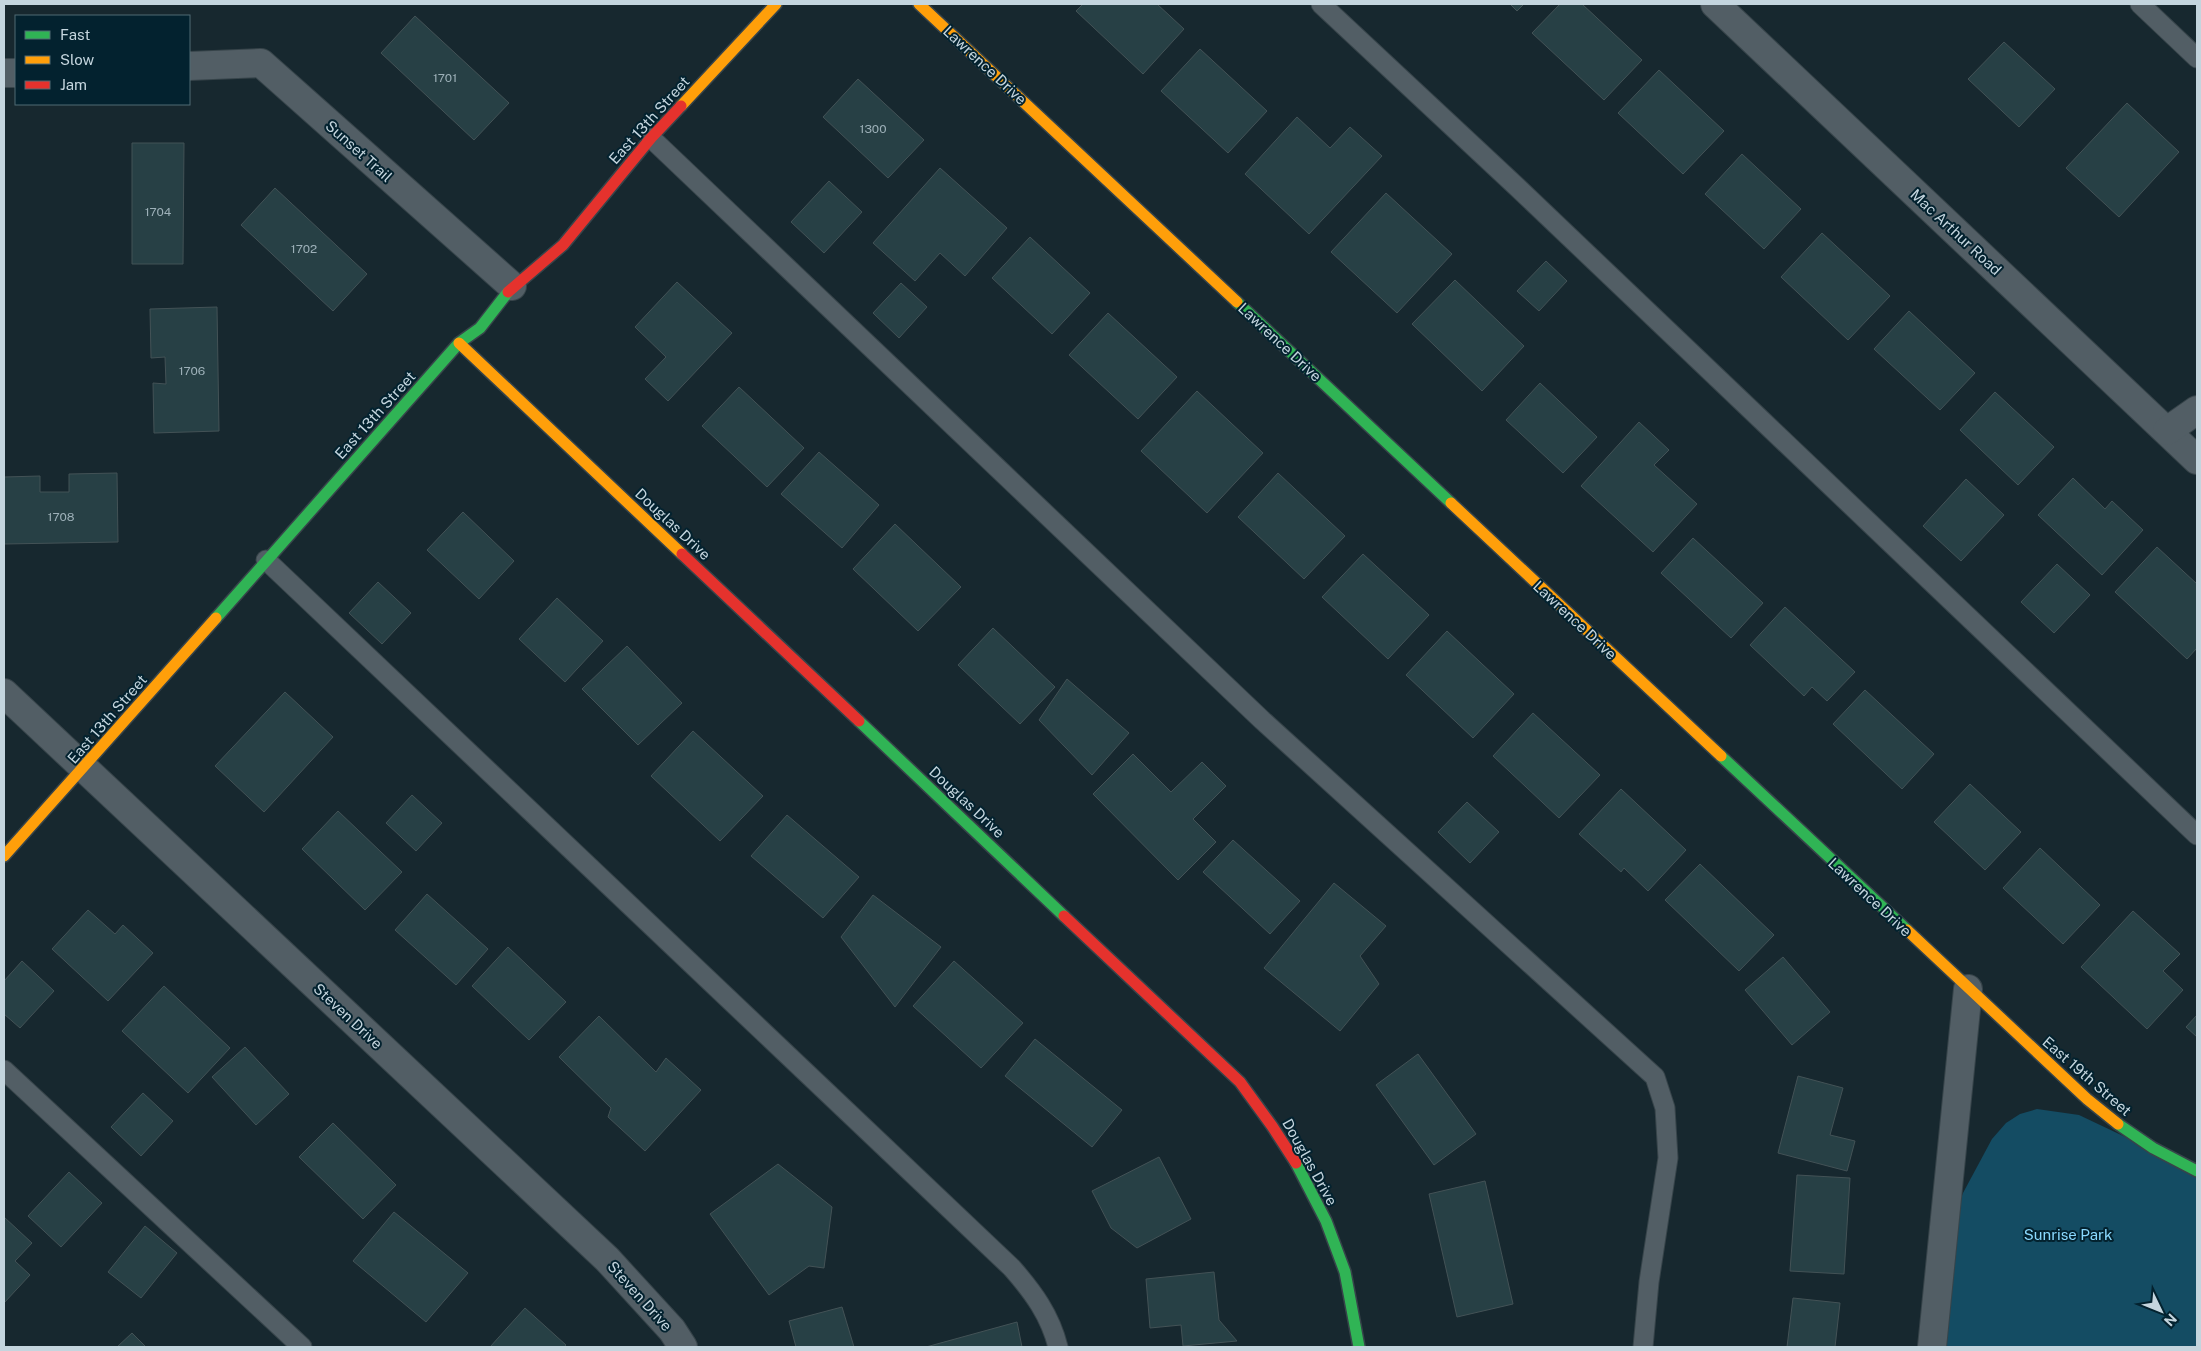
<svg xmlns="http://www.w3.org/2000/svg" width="2201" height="1351" font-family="'Public Sans',sans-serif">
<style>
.green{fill:#144c63}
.building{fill:#274045;stroke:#435256}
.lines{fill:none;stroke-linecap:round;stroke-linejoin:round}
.lane-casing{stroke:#37444a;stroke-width:21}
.street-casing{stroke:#37444a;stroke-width:30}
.fast-casing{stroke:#37444a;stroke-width:14}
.slow-casing{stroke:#37444a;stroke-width:14}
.jam-casing{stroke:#37444a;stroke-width:14}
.lane{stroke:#525e65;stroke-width:19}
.street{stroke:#525e65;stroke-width:28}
.fast{stroke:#30b455;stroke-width:11}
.slow{stroke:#ff9f0a;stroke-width:11}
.jam{stroke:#e5322d;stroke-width:11}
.labels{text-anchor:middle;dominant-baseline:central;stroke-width:4;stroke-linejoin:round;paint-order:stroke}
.number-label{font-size:12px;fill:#9db0b8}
.street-label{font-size:15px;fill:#c4d5de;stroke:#03222f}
.park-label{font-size:15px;fill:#8ad9fe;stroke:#03222f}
</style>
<rect width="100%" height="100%" fill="#17282f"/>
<path class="green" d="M 2037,1109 L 2079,1115 L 2197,1171 L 2197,1347 L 1932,1347 L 1942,1249 L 1963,1193 L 1992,1139 L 2006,1123 L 2020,1114 Z"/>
<g class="building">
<path d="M 1083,4 L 1157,4 L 1184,29 L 1143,74 L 1076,11 Z"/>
<path d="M 1510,4 L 1524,4 L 1517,11 Z"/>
<path d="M 1560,4 L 1582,4 L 1642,60 L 1604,100 L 1532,33 Z"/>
<path d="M 415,16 L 509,103 L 474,140 L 381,53 Z"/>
<path d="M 2004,42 L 2055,89 L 2019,127 L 1968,79 Z"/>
<path d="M 1200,49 L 1267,111 L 1228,153 L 1161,91 Z"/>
<path d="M 1659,70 L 1724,131 L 1683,174 L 1618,113 Z"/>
<path d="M 858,79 L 924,140 L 888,178 L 823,117 Z"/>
<path d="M 2127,103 L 2179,152 L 2119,217 L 2066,168 Z"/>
<path d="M 1297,117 L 1330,148 L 1350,127 L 1382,156 L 1309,234 L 1245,174 Z"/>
<path d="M 132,143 L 184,143 L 183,264 L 132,264 Z"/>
<path d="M 1742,154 L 1801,209 L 1764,249 L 1705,194 Z"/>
<path d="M 940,168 L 1007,228 L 965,276 L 940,253 L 915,281 L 873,243 Z"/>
<path d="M 829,181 L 862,212 L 824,253 L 791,222 Z"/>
<path d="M 275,188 L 367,274 L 333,311 L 241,225 Z"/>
<path d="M 1386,193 L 1452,254 L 1397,313 L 1331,252 Z"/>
<path d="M 1822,233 L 1890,296 L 1848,340 L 1781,277 Z"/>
<path d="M 1030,237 L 1090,293 L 1052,334 L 992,278 Z"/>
<path d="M 1546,261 L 1567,281 L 1539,311 L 1517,291 Z"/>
<path d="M 1455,280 L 1524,346 L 1482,391 L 1412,324 Z"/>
<path d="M 677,282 L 732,333 L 668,401 L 645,379 L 666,357 L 635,327 Z"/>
<path d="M 901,283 L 927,307 L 899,338 L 873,313 Z"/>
<path d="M 217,307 L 219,431 L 154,433 L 153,383 L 166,384 L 165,357 L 151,358 L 150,309 Z"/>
<path d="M 1909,311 L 1975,373 L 1940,410 L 1874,349 Z"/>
<path d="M 1108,313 L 1177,377 L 1138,419 L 1069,355 Z"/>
<path d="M 1540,383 L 1597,437 L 1563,473 L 1506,420 Z"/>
<path d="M 739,387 L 804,448 L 767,487 L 702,426 Z"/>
<path d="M 1197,391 L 1263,453 L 1207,513 L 1141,451 Z"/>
<path d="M 1995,392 L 2054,447 L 2018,485 L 1960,430 Z"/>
<path d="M 1639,422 L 1669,450 L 1654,465 L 1697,504 L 1653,552 L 1581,486 Z"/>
<path d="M 819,452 L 879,505 L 842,548 L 781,494 Z"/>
<path d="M 117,473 L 118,542 L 4,544 L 4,477 L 40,476 L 40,492 L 69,492 L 69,474 Z"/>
<path d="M 1278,473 L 1345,536 L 1304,579 L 1238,517 Z"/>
<path d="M 2073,478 L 2105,509 L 2112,501 L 2143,530 L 2102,575 L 2038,515 Z"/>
<path d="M 1966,479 L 2004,515 L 1961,561 L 1923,526 Z"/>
<path d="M 463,512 L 514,561 L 479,599 L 427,550 Z"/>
<path d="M 895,524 L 961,587 L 918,631 L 853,569 Z"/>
<path d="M 1693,538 L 1763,603 L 1731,638 L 1661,573 Z"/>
<path d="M 2157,547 L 2197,584 L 2197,648 L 2187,659 L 2115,592 Z"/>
<path d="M 1363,554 L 1429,615 L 1388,659 L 1322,597 Z"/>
<path d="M 2057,564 L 2090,595 L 2054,633 L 2021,602 Z"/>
<path d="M 378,582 L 411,613 L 382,644 L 349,613 Z"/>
<path d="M 557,598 L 603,641 L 565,682 L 519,639 Z"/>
<path d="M 1785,607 L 1855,672 L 1827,701 L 1812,687 L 1804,696 L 1750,645 Z"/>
<path d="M 993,628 L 1055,687 L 1020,724 L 958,665 Z"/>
<path d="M 1447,631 L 1514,694 L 1473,738 L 1406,675 Z"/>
<path d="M 627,646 L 682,703 L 638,745 L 582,689 Z"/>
<path d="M 1067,679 L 1129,733 L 1092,775 L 1039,720 Z"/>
<path d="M 1865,690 L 1934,754 L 1902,789 L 1833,724 Z"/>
<path d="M 285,692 L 333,737 L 264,812 L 215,766 Z"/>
<path d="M 1533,713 L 1600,775 L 1559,818 L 1493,756 Z"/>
<path d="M 693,731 L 763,796 L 720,841 L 651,776 Z"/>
<path d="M 1133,754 L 1171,792 L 1202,762 L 1226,786 L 1193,819 L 1216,842 L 1178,880 L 1093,794 Z"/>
<path d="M 1970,784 L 2021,832 L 1985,870 L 1934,822 Z"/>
<path d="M 1621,789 L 1686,850 L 1648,891 L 1624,868 L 1621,872 L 1579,834 Z"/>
<path d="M 412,795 L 442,823 L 416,851 L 386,823 Z"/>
<path d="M 1467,802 L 1499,832 L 1470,863 L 1438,832 Z"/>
<path d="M 338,811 L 402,872 L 365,910 L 302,849 Z"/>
<path d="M 787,815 L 859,877 L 823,918 L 751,856 Z"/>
<path d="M 1233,840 L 1300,901 L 1270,934 L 1203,872 Z"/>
<path d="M 2040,848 L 2100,905 L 2063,944 L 2003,888 Z"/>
<path d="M 1700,864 L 1774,935 L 1739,971 L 1665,900 Z"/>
<path d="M 1334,883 L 1386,926 L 1360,956 L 1379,984 L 1340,1031 L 1264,968 Z"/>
<path d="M 427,894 L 488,949 L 456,985 L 395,930 Z"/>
<path d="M 873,895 L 941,947 L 895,1007 L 841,937 Z"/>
<path d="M 88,910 L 115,934 L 123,925 L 153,953 L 108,1001 L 52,949 Z"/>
<path d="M 2133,911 L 2180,954 L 2163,971 L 2183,990 L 2147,1029 L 2081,967 Z"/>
<path d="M 508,947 L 566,1002 L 529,1040 L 472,986 Z"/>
<path d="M 1783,957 L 1830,1012 L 1792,1045 L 1745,990 Z"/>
<path d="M 22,961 L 54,991 L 20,1028 L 4,1014 L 4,981 Z"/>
<path d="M 954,961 L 1023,1023 L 981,1068 L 913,1006 Z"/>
<path d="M 164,986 L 230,1048 L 188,1093 L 122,1031 Z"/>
<path d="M 2197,1015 L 2197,1037 L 2186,1027 Z"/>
<path d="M 599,1016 L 656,1072 L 666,1058 L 701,1090 L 645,1151 L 608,1117 L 611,1108 L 559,1057 Z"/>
<path d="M 1035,1039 L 1122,1110 L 1092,1147 L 1005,1076 Z"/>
<path d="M 245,1047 L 289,1094 L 256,1125 L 212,1077 Z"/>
<path d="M 1418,1054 L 1476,1134 L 1434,1165 L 1376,1085 Z"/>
<path d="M 1798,1076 L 1843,1088 L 1830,1135 L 1855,1141 L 1847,1171 L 1778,1153 Z"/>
<path d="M 143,1093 L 173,1121 L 141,1156 L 111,1127 Z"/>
<path d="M 333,1123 L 396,1185 L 363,1219 L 299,1157 Z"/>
<path d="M 1159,1157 L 1191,1219 L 1137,1248 L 1111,1228 L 1092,1191 Z"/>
<path d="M 778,1164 L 832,1207 L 824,1268 L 809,1266 L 769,1295 L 710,1214 Z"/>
<path d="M 69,1172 L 102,1203 L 61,1247 L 28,1216 Z"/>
<path d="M 1797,1175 L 1850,1178 L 1844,1274 L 1790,1271 Z"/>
<path d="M 1485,1181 L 1513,1304 L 1457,1317 L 1429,1194 Z"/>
<path d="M 394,1212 L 468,1273 L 426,1322 L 353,1261 Z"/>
<path d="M 4,1217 L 32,1243 L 15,1261 L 30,1275 L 4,1303 Z"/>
<path d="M 145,1226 L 177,1253 L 141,1298 L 108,1272 Z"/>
<path d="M 1214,1272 L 1219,1320 L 1237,1341 L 1183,1346 L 1181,1325 L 1150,1328 L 1146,1279 Z"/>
<path d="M 1793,1298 L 1840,1303 L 1835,1347 L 1787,1347 Z"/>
<path d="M 842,1307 L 854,1347 L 796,1347 L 789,1321 Z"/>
<path d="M 525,1308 L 566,1345 L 564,1347 L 490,1347 Z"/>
<path d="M 1017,1322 L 1022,1347 L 926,1347 Z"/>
<path d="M 132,1333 L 146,1347 L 117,1347 Z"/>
</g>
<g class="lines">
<g class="lane-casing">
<g id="lane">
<path d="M 1321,4 L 1517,187 L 2197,835"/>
<path d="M 2140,4 L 2197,58"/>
<path d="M 651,138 L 1262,720 L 1655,1077 L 1665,1108 L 1668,1158 L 1649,1282 L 1643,1347"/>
<path d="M 266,560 L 1012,1268 C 1033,1292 1050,1315 1058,1347"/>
<path d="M 4,1070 L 302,1347"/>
</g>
</g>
<g class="street-casing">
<g id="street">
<path d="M 1715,4 L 2197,460"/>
<path d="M 189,66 L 261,63 L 512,286"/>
<path d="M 4,73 L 16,73"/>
<path d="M 2167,431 L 2197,410"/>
<path d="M 4,693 L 607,1259 L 672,1330 L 683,1347"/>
<path d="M 1932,1347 L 1968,989"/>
</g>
</g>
<g class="fast-casing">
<g id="fast">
<path d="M 1237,302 L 1451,503"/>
<path d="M 216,618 L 459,343 L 480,328 L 508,292"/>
<path d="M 859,721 L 1064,916"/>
<path d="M 1721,756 L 1907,930"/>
<path d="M 2118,1124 L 2153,1148 L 2197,1171"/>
<path d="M 1296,1163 L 1326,1221 L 1345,1272 L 1359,1347"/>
</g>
</g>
<g class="slow-casing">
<g id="slow">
<path d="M 919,4 L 1237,302"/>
<path d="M 681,106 L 776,4"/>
<path d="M 459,343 L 682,554"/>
<path d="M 1451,503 L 1721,756"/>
<path d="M 4,856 L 216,618"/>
<path d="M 1907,930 L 2087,1099 L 2118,1124"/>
</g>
</g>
<g class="jam-casing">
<g id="jam">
<path d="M 508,292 L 563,245 L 651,138 L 681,106"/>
<path d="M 682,554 L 859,721"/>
<path d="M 1064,916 L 1240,1082 L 1272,1126 L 1296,1163"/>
</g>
</g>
<use href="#lane" class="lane"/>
<use href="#street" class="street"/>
<use href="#fast" class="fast"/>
<use href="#slow" class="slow"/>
<use href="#jam" class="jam"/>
</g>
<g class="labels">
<g class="number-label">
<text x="445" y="78">1701</text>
<text x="873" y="129">1300</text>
<text x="158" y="212">1704</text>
<text x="304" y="249">1702</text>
<text x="192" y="371">1706</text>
<text x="61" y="517">1708</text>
</g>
<g class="street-label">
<text transform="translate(985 65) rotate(43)">Lawrence Drive</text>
<text transform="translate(649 120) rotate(-48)">East 13th Street</text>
<text transform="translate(359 151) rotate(42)">Sunset Trail</text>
<text transform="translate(1956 232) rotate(43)">Mac Arthur Road</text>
<text transform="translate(1280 342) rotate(43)">Lawrence Drive</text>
<text transform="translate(375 415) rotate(-48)">East 13th Street</text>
<text transform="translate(673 524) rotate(43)">Douglas Drive</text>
<text transform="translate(1575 620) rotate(43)">Lawrence Drive</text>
<text transform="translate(107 719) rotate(-49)">East 13th Street</text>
<text transform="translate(967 802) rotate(43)">Douglas Drive</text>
<text transform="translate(1870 897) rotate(43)">Lawrence Drive</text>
<text transform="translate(348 1016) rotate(43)">Steven Drive</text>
<text transform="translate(2087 1076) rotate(41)">East 19th Street</text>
<text transform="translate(1310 1162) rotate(61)">Douglas Drive</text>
<text transform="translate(640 1296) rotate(48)">Steven Drive</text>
</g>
<g class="park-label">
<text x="2068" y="1234">Sunrise Park</text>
</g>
</g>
<rect width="2201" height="1351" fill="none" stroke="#c4d5de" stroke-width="10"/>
<rect x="15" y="15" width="175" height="90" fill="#03222f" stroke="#506a75"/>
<rect x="25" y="31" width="25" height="8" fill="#30b455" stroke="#506a75"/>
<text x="60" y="40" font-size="15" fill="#c4d5de">Fast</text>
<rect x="25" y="56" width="25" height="8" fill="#ff9f0a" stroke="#506a75"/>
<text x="60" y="65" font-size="15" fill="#c4d5de">Slow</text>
<rect x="25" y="81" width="25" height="8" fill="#e5322d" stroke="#506a75"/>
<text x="60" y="90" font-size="15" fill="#c4d5de">Jam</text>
<g transform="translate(2161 1311) rotate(133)" stroke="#03222f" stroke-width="4" paint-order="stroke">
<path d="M0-4L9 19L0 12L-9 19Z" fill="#c4d5de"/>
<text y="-8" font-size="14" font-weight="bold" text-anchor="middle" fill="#c4d5de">N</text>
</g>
</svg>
